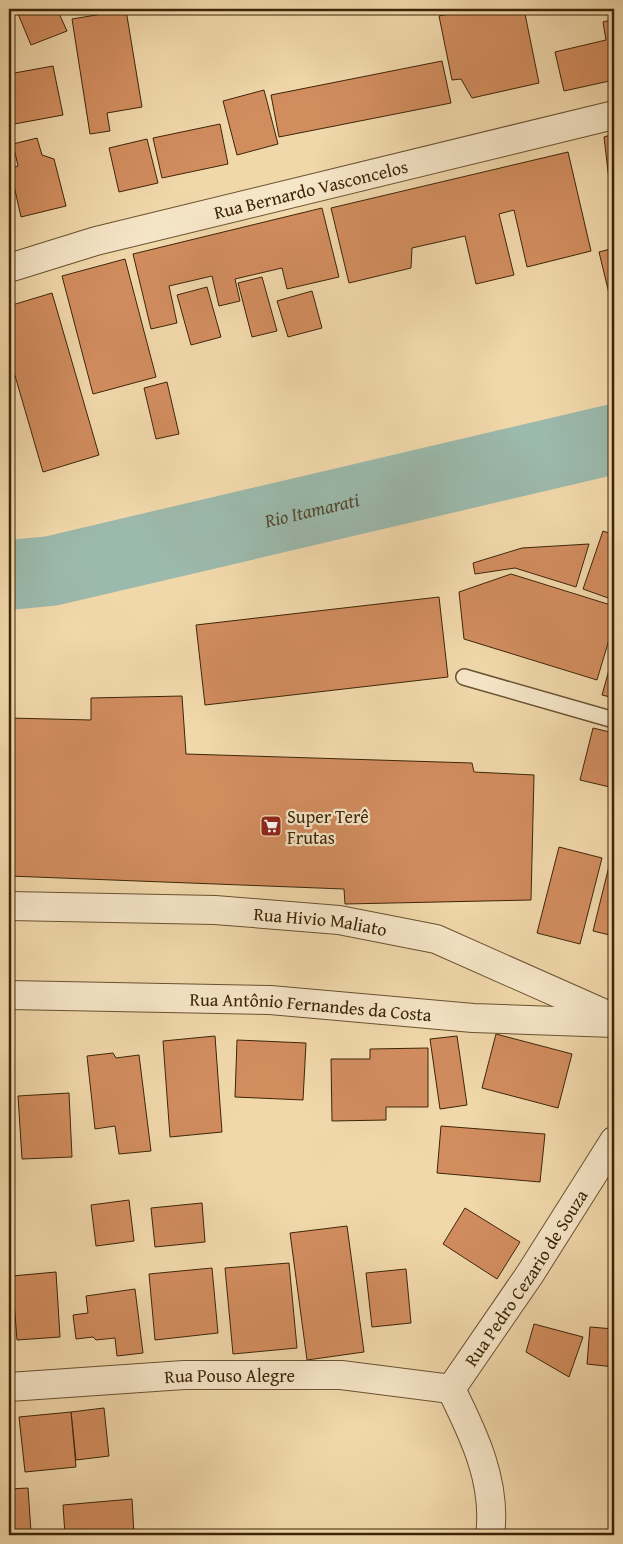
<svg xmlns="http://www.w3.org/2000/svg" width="623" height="1544" font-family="'Gentium Book Plus',serif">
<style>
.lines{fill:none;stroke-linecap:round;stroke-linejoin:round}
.river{stroke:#9bb9ac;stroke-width:70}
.building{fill:#d28d5f;stroke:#3d2507}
.service-casing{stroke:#6a5230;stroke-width:18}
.minor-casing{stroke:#6a5230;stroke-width:30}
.tertiary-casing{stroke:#6a5230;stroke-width:30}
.service{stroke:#f6e6c8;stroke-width:15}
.minor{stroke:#f6e6c8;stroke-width:28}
.tertiary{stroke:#f6e6c8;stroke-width:28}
.labels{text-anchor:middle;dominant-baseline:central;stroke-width:4.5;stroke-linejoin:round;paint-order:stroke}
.street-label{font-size:18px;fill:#3d2507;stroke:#f6e6c8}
.poi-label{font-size:18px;fill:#3d2507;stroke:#f6e6c8;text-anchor:start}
.water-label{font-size:19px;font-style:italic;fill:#544a30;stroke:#f6e6c8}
</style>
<rect width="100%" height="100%" fill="#f1d8ab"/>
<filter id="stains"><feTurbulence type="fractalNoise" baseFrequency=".004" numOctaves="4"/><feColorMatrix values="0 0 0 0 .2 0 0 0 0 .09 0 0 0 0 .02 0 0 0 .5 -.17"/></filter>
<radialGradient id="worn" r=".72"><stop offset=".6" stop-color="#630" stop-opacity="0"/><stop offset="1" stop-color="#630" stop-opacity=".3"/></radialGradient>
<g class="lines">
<path class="river" id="s1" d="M 9,575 L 51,571 L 614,439"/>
</g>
<g class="building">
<path d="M 16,9 L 57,9 L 67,31 L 31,45 Z"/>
<path d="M 473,9 L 524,9 L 539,83 L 472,98 L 461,79 L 452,80 L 439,16 Z"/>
<path d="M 126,10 L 142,107 L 107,113 L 110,131 L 90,134 L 72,19 Z"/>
<path d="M 614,19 L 614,80 L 564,91 L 555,52 L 606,40 L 603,22 Z"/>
<path d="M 442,61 L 451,103 L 279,137 L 271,95 Z"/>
<path d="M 53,66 L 63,115 L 9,125 L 9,74 Z"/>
<path d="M 264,90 L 278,144 L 237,155 L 223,101 Z"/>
<path d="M 220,124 L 228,164 L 162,178 L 153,138 Z"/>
<path d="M 614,134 L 614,187 L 610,188 L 604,137 Z"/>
<path d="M 37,138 L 42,155 L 54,159 L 66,206 L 21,217 L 10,168 L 18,166 L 13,144 Z"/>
<path d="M 147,139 L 158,183 L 119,192 L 109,148 Z"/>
<path d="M 568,152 L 591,251 L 527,267 L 514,210 L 499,214 L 514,275 L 476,284 L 465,236 L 412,248 L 411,268 L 349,283 L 331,208 Z"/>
<path d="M 322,208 L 339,277 L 287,289 L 282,268 L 235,279 L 240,301 L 219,306 L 212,276 L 169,286 L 177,323 L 151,329 L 133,254 Z"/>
<path d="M 614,248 L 614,314 L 599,252 Z"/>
<path d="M 125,259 L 156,377 L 93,394 L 62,276 Z"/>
<path d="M 262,277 L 277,331 L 252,337 L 238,283 Z"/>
<path d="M 207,287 L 221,337 L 191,345 L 177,295 Z"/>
<path d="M 312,291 L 322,328 L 288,337 L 277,301 Z"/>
<path d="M 52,293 L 99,455 L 43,472 L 9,355 L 9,306 Z"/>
<path d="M 167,382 L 179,434 L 156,439 L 144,388 Z"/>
<path d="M 603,531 L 614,535 L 614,589 L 611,599 L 583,589 Z"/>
<path d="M 589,544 L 576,587 L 515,568 L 475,574 L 473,563 L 522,548 Z"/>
<path d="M 511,574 L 614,606 L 614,623 L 597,680 L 464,639 L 459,592 Z"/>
<path d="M 439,597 L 448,677 L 205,705 L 196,625 Z"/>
<path d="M 614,652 L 614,698 L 602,695 Z"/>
<path d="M 182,696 L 186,754 L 472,763 L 474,772 L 534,775 L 531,900 L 345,904 L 344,889 L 9,876 L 9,718 L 91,720 L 91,698 Z"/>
<path d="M 593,728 L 614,733 L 614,788 L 580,780 Z"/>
<path d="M 559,847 L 602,858 L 580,944 L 537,933 Z"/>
<path d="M 612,854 L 614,855 L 614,936 L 593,931 Z"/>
<path d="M 496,1034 L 572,1054 L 558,1108 L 482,1088 Z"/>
<path d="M 215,1036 L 222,1132 L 170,1137 L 163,1041 Z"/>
<path d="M 457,1036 L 467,1105 L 440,1109 L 430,1039 Z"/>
<path d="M 237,1040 L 306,1043 L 303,1100 L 235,1097 Z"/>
<path d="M 428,1048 L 428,1107 L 386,1107 L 386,1120 L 332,1121 L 331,1059 L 370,1059 L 370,1049 Z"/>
<path d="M 113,1053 L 116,1058 L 139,1055 L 151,1151 L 119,1154 L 115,1126 L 95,1129 L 87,1056 Z"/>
<path d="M 69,1093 L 72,1157 L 22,1159 L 18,1096 Z"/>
<path d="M 9,1126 L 12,1168 L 9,1168 Z"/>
<path d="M 441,1126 L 545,1134 L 540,1182 L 437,1173 Z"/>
<path d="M 129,1200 L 134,1241 L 96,1246 L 91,1205 Z"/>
<path d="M 202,1203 L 205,1242 L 155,1247 L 151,1208 Z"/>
<path d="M 465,1208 L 520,1242 L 497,1279 L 443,1244 Z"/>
<path d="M 347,1226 L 364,1352 L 307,1360 L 290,1233 Z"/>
<path d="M 289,1263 L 297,1348 L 233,1354 L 225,1268 Z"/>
<path d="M 212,1268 L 218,1333 L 155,1340 L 149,1274 Z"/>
<path d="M 406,1269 L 411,1323 L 372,1327 L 366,1273 Z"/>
<path d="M 56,1272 L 60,1337 L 17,1340 L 12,1276 Z"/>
<path d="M 135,1289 L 143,1353 L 117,1356 L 115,1338 L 96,1340 L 93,1337 L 76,1339 L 73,1315 L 88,1313 L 86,1296 Z"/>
<path d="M 534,1324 L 583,1337 L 569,1377 L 526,1352 Z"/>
<path d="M 590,1327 L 614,1329 L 614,1367 L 587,1364 Z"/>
<path d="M 104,1408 L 109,1456 L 76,1460 L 71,1412 Z"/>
<path d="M 71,1412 L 76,1467 L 25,1472 L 19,1417 Z"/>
<path d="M 28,1488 L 31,1532 L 9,1533 L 9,1489 Z"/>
<path d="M 132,1499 L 134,1535 L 65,1535 L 63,1505 Z"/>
</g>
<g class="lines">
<g class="service-casing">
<path id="service" d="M 464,677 L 614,720"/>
</g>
<g class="minor-casing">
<g id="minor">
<path id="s2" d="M 9,268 L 96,241 L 614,115"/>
<path id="s3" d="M 9,995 L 270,1000 L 473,1018 L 614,1023"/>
<path id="s4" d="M 9,1387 L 184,1375 L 341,1375 L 451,1389"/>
<path id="s5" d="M 451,1389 L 530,1274 L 614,1141"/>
<path d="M 451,1389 C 474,1435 497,1483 490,1535"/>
</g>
</g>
<g class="tertiary-casing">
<g id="tertiary">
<path id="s6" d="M 9,906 L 215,910 L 339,920 L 436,939 L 614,1018"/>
</g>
</g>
<use href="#service" class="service"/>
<use href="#minor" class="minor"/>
<use href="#tertiary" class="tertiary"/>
</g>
<defs>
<g id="supermarket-square" transform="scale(1.125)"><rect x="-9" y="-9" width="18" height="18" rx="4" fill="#8f2418" stroke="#f6e6c8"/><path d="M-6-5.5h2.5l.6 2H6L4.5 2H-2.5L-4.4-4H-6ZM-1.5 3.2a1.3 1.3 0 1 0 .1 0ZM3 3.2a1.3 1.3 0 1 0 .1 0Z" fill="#fff"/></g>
</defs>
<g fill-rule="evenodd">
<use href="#supermarket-square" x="271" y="826"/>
</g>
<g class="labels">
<g class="street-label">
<text stroke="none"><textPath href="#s2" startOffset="312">Rua Bernardo Vasconcelos</textPath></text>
<text stroke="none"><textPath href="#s6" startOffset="312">Rua Hivio Maliato</textPath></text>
<text stroke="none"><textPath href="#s3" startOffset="302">Rua Antônio Fernandes da Costa</textPath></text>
<text stroke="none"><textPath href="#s5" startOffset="134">Rua Pedro Cezario de Souza</textPath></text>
<text stroke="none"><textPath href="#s4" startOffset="221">Rua Pouso Alegre</textPath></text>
</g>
<g class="poi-label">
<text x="287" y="816">Super Terê<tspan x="287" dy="21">Frutas</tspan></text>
</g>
<g class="water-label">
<text stroke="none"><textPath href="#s1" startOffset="310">Rio Itamarati</textPath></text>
</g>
</g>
<rect width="623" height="1544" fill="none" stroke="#f1d8ab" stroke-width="30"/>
<rect x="10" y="10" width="603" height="1524" fill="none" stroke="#3d2507" stroke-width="2.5"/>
<rect x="15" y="15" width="593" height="1514" fill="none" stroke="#3d2507"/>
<rect width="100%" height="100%" filter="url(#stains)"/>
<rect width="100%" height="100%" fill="url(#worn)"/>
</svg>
